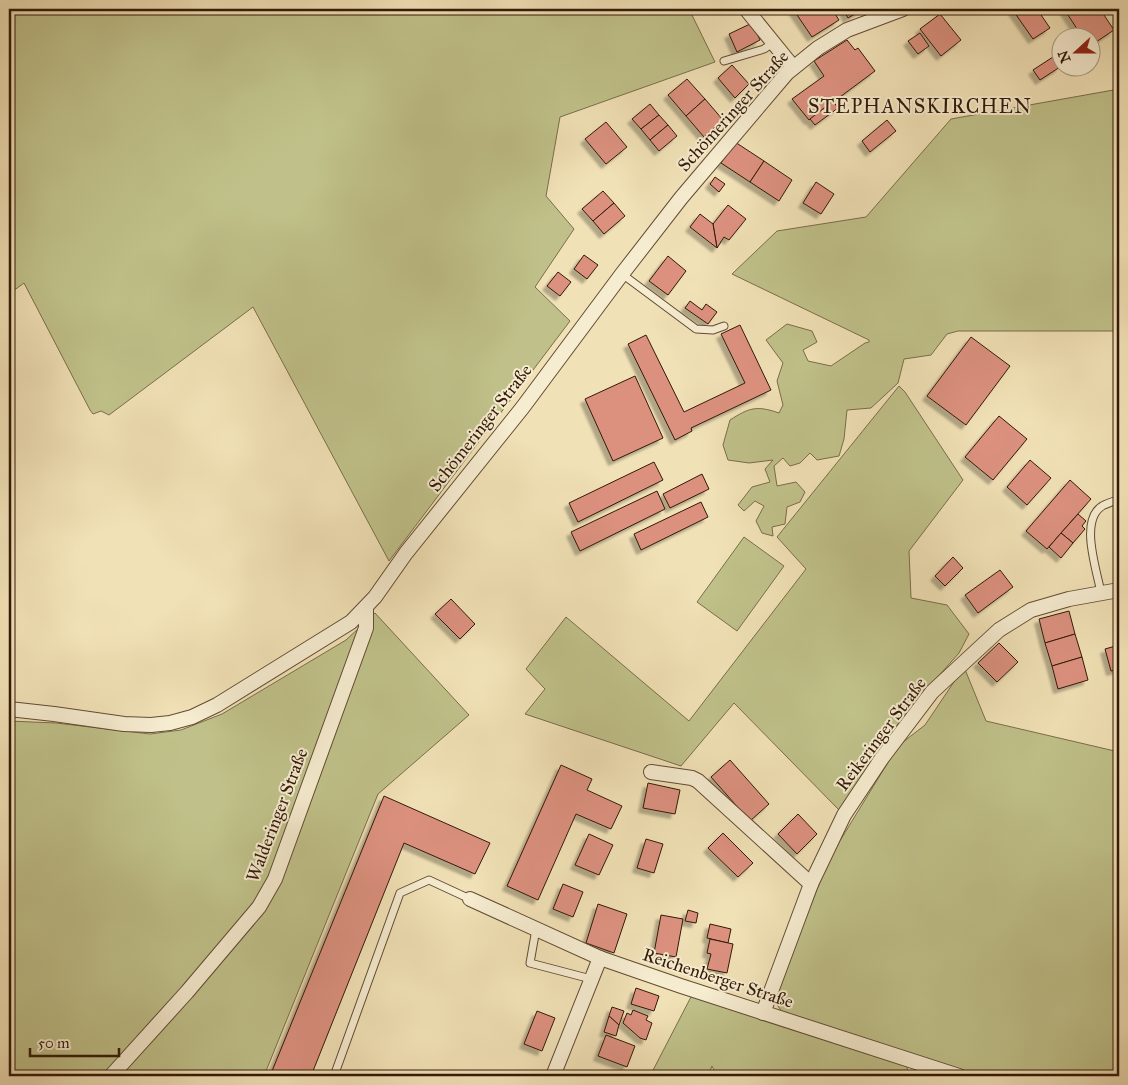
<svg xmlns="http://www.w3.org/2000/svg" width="1128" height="1085" font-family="'IM FELL Great Primer',serif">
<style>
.green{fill:#c0c18a;stroke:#7a6d49}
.building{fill:#dc917f;stroke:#331908;filter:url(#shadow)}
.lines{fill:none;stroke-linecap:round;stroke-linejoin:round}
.service-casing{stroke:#624b34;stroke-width:9}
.minor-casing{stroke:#624b34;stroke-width:16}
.service{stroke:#f6ecd0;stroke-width:7}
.minor{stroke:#f6ecd0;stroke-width:14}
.labels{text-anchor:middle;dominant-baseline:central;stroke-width:4;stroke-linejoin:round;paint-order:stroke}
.street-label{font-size:18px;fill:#331908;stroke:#f6ecd0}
.quarter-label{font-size:20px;letter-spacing:1px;fill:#331908;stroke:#f6ecd0}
</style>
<defs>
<filter id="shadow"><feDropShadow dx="-4.5" dy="4.5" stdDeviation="1" flood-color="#0004"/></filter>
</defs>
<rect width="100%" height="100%" fill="#f1e1b6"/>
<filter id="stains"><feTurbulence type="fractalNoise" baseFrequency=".004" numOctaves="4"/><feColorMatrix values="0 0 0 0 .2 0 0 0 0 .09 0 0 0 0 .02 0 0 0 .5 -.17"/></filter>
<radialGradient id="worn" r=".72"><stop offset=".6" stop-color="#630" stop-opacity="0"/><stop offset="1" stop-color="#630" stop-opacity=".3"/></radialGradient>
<g class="green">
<path d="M 9,9 L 689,9 L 715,62 L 560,117 L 546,196 L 574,229 L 535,287 L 570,321 L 389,561 L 253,307 L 109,415 L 101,411 L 93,414 L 90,410 L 24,283 L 9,294 Z"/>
<path d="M 1119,89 L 1119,331 L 958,331 L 947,334 L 931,355 L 904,359 L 898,383 L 871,408 L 847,410 L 844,439 L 839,456 L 817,460 L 810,453 L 800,463 L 790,466 L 783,458 L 774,466 L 777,486 L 796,482 L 805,492 L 800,502 L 787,507 L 785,524 L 772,527 L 773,536 L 762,533 L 756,521 L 764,506 L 755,501 L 744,511 L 738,505 L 752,487 L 770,482 L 765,469 L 773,460 L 749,463 L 728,460 L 723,445 L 730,420 C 749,408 756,405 779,413 L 783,405 L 777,381 L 783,363 L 766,340 L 787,324 L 812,331 L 817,342 L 803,350 L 808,361 L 831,366 L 865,343 L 869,342 L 869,340 L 732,274 L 777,231 L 866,217 L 951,119 Z"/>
<path d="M 899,386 L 905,392 L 963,480 L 909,551 L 911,598 L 947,605 L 969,634 L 959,653 L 920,697 L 878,749 L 840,811 L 734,703 L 681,766 L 525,714 L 545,689 L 526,669 L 566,617 L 689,721 L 806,569 L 777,537 Z"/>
<path d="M 744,537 L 784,566 L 737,631 L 697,602 Z"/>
<path d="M 375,613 L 469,715 L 378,794 L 264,1076 L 9,1076 L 9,721 L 56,723 L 150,734 L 181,730 L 222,714 L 346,640 Z"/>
<path d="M 964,667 L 986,721 L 1119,752 L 1119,1076 L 981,1076 L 782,1012 L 776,1003 L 777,990 L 830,857 L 898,746 L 925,725 Z"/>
<path d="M 692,995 L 906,1065 L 910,1076 L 717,1076 L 712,1066 L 708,1076 L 650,1076 Z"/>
</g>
<g class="building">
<path d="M 793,9 L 832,9 L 839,20 L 812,37 Z"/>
<path d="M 832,9 L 863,9 L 848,18 L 843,9 L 835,14 Z"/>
<path d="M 1012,9 L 1037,9 L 1050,28 L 1033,39 Z"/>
<path d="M 1064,9 L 1100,9 L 1114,30 L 1090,46 L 1090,38 L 1083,38 Z"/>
<path d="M 940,14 L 961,40 L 941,56 L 920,29 Z"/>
<path d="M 752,23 L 760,40 L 737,52 L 729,34 Z"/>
<path d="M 920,33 L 929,46 L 918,54 L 908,41 Z"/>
<path d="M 847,40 L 855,50 L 858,48 L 875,71 L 809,120 L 792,99 L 824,76 L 814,61 Z"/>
<path d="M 1056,55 L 1060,61 L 1060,67 L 1040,80 L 1033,70 Z"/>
<path d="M 732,65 L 749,84 L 735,98 L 718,78 Z"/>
<path d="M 687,79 L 705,99 L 686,116 L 668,95 Z"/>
<path d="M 705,99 L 723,120 L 704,137 L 686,116 Z"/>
<path d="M 833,101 L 838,108 L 815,125 L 810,119 Z"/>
<path d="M 650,104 L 659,115 L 641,129 L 632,119 Z"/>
<path d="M 659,115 L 668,125 L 650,140 L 641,129 Z"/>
<path d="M 887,120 L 896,131 L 870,152 L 862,141 Z"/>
<path d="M 606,122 L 627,147 L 606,164 L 585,139 Z"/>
<path d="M 668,125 L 677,136 L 659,151 L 650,140 Z"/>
<path d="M 735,142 L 764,161 L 750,182 L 721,163 Z"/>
<path d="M 764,161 L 792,180 L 779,201 L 750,182 Z"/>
<path d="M 715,177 L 725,184 L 719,192 L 710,184 Z"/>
<path d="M 816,182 L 834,194 L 821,214 L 803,203 Z"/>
<path d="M 603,191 L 614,203 L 593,221 L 582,209 Z"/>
<path d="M 614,203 L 625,216 L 604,234 L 593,221 Z"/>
<path d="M 728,205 L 746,219 L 729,240 L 724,237 L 717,248 L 713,224 Z"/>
<path d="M 700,214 L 713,224 L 717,248 L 690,227 Z"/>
<path d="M 584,255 L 598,265 L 587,279 L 574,269 Z"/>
<path d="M 668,256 L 686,271 L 668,295 L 649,281 Z"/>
<path d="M 558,272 L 571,282 L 560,296 L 547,286 Z"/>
<path d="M 690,301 L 702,310 L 706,304 L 717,312 L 708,324 L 685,308 Z"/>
<path d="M 740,325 L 771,390 L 691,428 L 692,431 L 675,440 L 628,344 L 646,335 L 684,412 L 745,383 L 721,334 Z"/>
<path d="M 971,337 L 1010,366 L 966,425 L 927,396 Z"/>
<path d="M 635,376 L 663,438 L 613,461 L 585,399 Z"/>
<path d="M 999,416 L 1027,439 L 993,480 L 965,457 Z"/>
<path d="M 1030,460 L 1051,478 L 1027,505 L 1007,487 Z"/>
<path d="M 654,462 L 663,480 L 578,522 L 569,503 Z"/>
<path d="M 702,474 L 709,489 L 670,508 L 663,494 Z"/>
<path d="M 1070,480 L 1091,499 L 1047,549 L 1026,531 Z"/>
<path d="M 657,491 L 665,509 L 580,551 L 571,532 Z"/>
<path d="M 701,502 L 708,517 L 641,550 L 634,534 Z"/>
<path d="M 1078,514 L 1086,521 L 1082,526 L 1085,529 L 1073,543 L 1061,533 Z"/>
<path d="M 1061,533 L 1073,543 L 1061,558 L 1049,547 Z"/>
<path d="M 953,557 L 963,568 L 945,586 L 935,576 Z"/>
<path d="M 1000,570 L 1013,587 L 978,613 L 965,595 Z"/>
<path d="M 451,599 L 475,624 L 460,639 L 435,614 Z"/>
<path d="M 1069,611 L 1075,634 L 1045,643 L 1039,619 Z"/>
<path d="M 1075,634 L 1082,657 L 1052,666 L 1045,643 Z"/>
<path d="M 999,643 L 1018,662 L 997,682 L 978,663 Z"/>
<path d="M 1119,645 L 1119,669 L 1111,671 L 1105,649 Z"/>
<path d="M 1082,657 L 1088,680 L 1058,689 L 1052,666 Z"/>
<path d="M 730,760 L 769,804 L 750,821 L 711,777 Z"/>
<path d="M 561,765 L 592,779 L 587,790 L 622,806 L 611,829 L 576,814 L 538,900 L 507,886 Z"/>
<path d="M 648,783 L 680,790 L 675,814 L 643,808 Z"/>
<path d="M 384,796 L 490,843 L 475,874 L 404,843 L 311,1076 L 270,1076 Z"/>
<path d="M 798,814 L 817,834 L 797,854 L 778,834 Z"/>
<path d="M 723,833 L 753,863 L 738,877 L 708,848 Z"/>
<path d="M 589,834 L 613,845 L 599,875 L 575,865 Z"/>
<path d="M 646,839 L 663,844 L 654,873 L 637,868 Z"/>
<path d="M 563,884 L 583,892 L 573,917 L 553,909 Z"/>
<path d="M 598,904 L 627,914 L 614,953 L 586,943 Z"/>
<path d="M 688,910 L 698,913 L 696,923 L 685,921 Z"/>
<path d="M 661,915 L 683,919 L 676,957 L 654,953 Z"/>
<path d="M 710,924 L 731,929 L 728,943 L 707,938 Z"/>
<path d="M 710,939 L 733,944 L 727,973 L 707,969 L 711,954 L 707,953 Z"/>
<path d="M 636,988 L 659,996 L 654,1011 L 631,1004 Z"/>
<path d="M 612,1007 L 624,1011 L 619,1025 L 609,1016 Z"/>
<path d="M 633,1010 L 648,1016 L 646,1020 L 652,1023 L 646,1040 L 640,1038 L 623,1023 L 627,1013 L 631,1015 Z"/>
<path d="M 537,1011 L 555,1018 L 542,1051 L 524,1044 Z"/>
<path d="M 609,1016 L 619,1025 L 616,1036 L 604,1032 Z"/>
<path d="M 606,1035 L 635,1046 L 627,1067 L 598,1056 Z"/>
</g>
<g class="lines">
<g class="service-casing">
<g id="service">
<path d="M 724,61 L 764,49 L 773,43"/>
<path d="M 622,274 L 696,329 L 713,330 L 724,326"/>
<path d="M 1101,593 C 1097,570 1078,518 1104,505 C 1110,503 1113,500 1119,501"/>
<path d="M 536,929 L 530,963 L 591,979"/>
<path d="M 334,1076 L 400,893 L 429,880 L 470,899"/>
</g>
</g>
<g class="minor-casing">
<g id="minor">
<path d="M 746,9 L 793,67"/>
<path d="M 9,709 L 54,714 L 124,724 L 151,725 L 170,723 L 192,717 L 217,705 L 351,622 L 375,597 L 406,553 L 523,407 L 622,274 L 681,198 L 787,73 L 818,48 L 847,30 L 903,9"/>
<path d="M 651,772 L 692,778 L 698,781 L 811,884"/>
<path d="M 470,899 L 600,958 L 681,986 L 959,1076"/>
<path d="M 763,1013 L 811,884 L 844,815 L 882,758 L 932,692 L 999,630 L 1031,610 L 1069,599 L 1119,590"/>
<path d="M 111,1076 L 187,992 L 259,907 L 275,879 L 366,628 L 366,608"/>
<path d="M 553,1076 L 600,958"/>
</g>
</g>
<use href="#service" class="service"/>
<use href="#minor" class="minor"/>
</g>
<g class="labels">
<g class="street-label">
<text transform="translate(733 111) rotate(-48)">Schömeringer Straße</text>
<text transform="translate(480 428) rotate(-52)">Schömeringer Straße</text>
<text transform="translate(881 734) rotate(-53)">Reikeringer Straße</text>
<text transform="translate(277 815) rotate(-69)">Walderinger Straße</text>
<text transform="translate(718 978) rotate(18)">Reichenberger Straße</text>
</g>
<g class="quarter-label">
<text x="920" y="106">STEPHANSKIRCHEN</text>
</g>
</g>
<rect width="1128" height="1085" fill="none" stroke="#f1e1b6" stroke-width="30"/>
<rect x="10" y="10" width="1108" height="1065" fill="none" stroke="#331908" stroke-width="2.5"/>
<rect x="15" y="15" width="1098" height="1055" fill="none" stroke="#331908"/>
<g transform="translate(1076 52) rotate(249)"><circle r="24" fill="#f6ecd0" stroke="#a89880"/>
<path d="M0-4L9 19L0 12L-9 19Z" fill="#8f2418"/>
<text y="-8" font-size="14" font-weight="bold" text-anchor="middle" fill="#331908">N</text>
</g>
<path d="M30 1048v8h89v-8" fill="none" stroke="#331908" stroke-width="2.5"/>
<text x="38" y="1048" font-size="15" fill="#331908" stroke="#f6ecd0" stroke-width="4" paint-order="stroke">50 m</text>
<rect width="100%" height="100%" filter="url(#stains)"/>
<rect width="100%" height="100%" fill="url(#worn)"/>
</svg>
